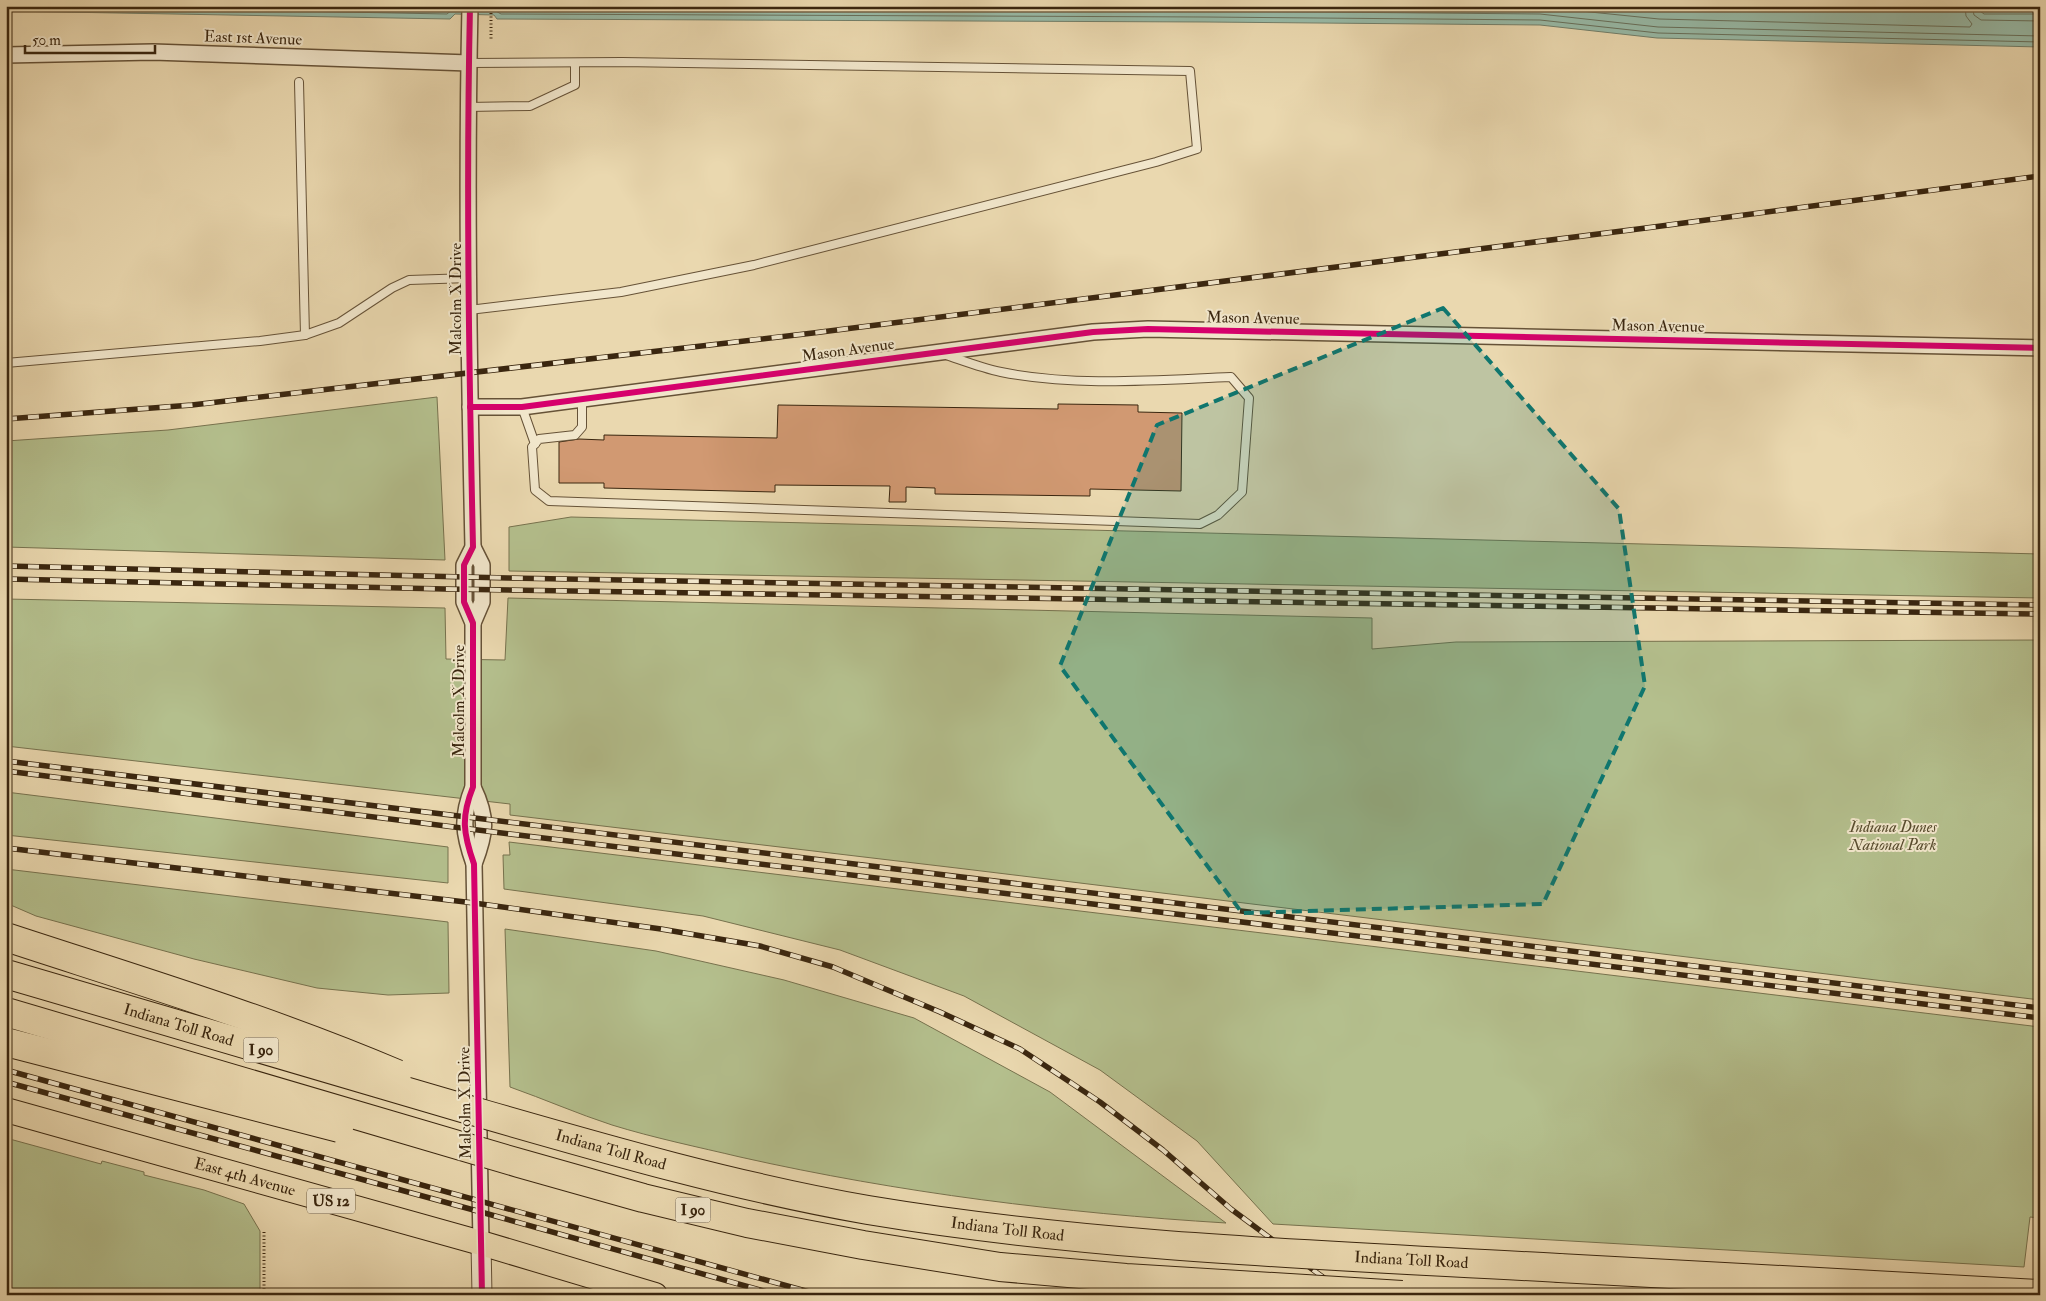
<svg xmlns="http://www.w3.org/2000/svg" width="2046" height="1301" font-family="'IM FELL Double Pica',serif">
<style>
.green{fill:#b4bf8d;stroke:#77724e}
.water{fill:#98baa7;stroke:#727f6a}
.lines{fill:none;stroke-linecap:round;stroke-linejoin:round}
.shore{stroke:#69705b;stroke-width:1}
.building{fill:#d19972;stroke:#3a260f}
.service-casing{stroke:#665237;stroke-width:10}
.minor-casing{stroke:#665237;stroke-width:18}
.tertiary-casing{stroke:#665237;stroke-width:21}
.primary-casing{stroke:#3a260f;stroke-width:26}
.motorway-casing{stroke:#3a260f;stroke-width:30}
.path{stroke:#3a260f;stroke-width:3;stroke-dasharray:1 2.5;stroke-linecap:butt}
.service{stroke:#f1e6cb;stroke-width:8}
.minor{stroke:#f1e6cb;stroke-width:15}
.tertiary{stroke:#f1e6cb;stroke-width:19}
.primary{stroke:#ead8af;stroke-width:24}
.motorway{stroke:#ead8af;stroke-width:28}
.rail-casing{stroke:#3a260f;stroke-width:5.5}
.rail{stroke:#f1e6cb;stroke-width:4;stroke-dasharray:11;stroke-linecap:butt}
.motorway-bridge-casing{stroke:#3a260f;stroke-width:30;stroke-linecap:butt}
.motorway-bridge{stroke:#ead8af;stroke-width:28}
.cycleway-casing{stroke:#f1e6cb;stroke-width:9}
.cycleway{stroke:#d6006c;stroke-width:6}
.marked{fill:#0f766e;fill-opacity:0.2;stroke:#0f766e;stroke-width:4;stroke-dasharray:10 6;stroke-linejoin:round}
.labels{text-anchor:middle;dominant-baseline:central;stroke-width:4;stroke-linejoin:round;paint-order:stroke}
.shield{fill:#f1e6cb;stroke:#716047;stroke-width:1}
.shield-label{font-size:15px;font-weight:bold;fill:#3a260f}
.street-label{font-size:16px;fill:#3a260f;stroke:#f1e6cb}
.park-label{font-size:16px;font-style:italic;fill:#584c2e;stroke:#f1e6cb}
</style>
<rect width="100%" height="100%" fill="#ead8af"/>
<filter id="stains"><feTurbulence type="fractalNoise" baseFrequency=".004" numOctaves="4"/><feColorMatrix values="0 0 0 0 .2 0 0 0 0 .09 0 0 0 0 .02 0 0 0 .5 -.17"/></filter>
<radialGradient id="worn" r=".72"><stop offset=".6" stop-color="#630" stop-opacity="0"/><stop offset="1" stop-color="#630" stop-opacity=".3"/></radialGradient>
<g class="green">
<path d="M 437,397 L 445,560 L 6,547 L 6,441 L 168,430 Z"/>
<path d="M 571,517 L 2040,554 L 2040,598 L 509,571 L 509,527 Z"/>
<path d="M 508,598 L 1372,618 L 1372,649 L 1456,642 L 2040,640 L 2040,1000 L 965,869 L 510,815 L 510,804 L 6,746 L 6,599 L 445,608 L 446,659 L 505,660 Z"/>
<path d="M 6,792 L 448,847 L 448,883 L 6,835 Z"/>
<path d="M 509,842 L 2040,1027 L 2040,1218 L 2030,1217 L 2024,1267 L 1273,1224 L 1197,1141 L 1100,1070 L 964,996 L 840,950 L 703,916 L 504,889 L 503,855 L 510,855 Z"/>
<path d="M 6,869 L 448,922 L 449,993 L 388,995 L 317,988 L 194,959 L 36,916 L 6,903 Z"/>
<path d="M 505,929 L 656,951 L 784,980 L 914,1018 L 1050,1092 L 1226,1223 C 1063,1213 900,1193 740,1157 C 698,1147 654,1138 612,1125 C 578,1114 544,1099 510,1087 Z"/>
<path d="M 6,1138 L 101,1164 L 102,1161 L 144,1172 L 144,1175 L 204,1190 L 244,1204 L 260,1231 L 260,1295 L 6,1295 Z"/>
</g>
<path class="water" d="M 6,6 L 1818,6 L 2040,10 L 2040,47 L 1657,38 L 1540,25 L 1206,22 L 497,19 L 494,15 L 455,14 L 450,19 L 6,11 Z"/>
<g class="lines">
<g class="shore">
<path d="M 27,6 L 447,14 L 453,9 L 461,9"/>
<path d="M 376,6 L 446,6"/>
<path d="M 500,6 L 503,8 L 1206,11 L 1540,14 L 1658,27 L 2040,36"/>
<path d="M 1495,6 L 1541,7 L 1659,19 L 1970,27 L 1972,24 L 1966,16 L 1965,6"/>
<path d="M 1972,6 L 1974,15 L 1981,20 L 2040,21"/>
<path d="M 1979,6 L 1980,11 L 1984,14 L 2040,14"/>
<path d="M 479,10 L 494,10 L 501,14 L 1206,17 L 1540,20 L 1658,33 L 2040,42"/>
</g>
</g>
<path class="building" d="M 1058,404 L 1138,405 L 1138,412 L 1182,413 L 1181,491 L 1090,489 L 1090,496 L 935,494 L 935,488 L 906,487 L 906,502 L 889,502 L 890,486 L 775,485 L 775,492 L 604,488 L 604,483 L 559,483 L 559,442 L 579,439 L 604,440 L 604,435 L 777,438 L 778,405 L 1058,409 Z"/>
<g class="lines">
<g class="service-casing">
<g id="service">
<path d="M 469,63 L 622,62 L 1190,71 L 1197,149 L 1156,162 L 754,265 L 621,292 L 469,310"/>
<path d="M 299,82 L 305,335"/>
<path d="M 468,107 L 530,106 L 575,85 L 575,64"/>
<path d="M 6,363 L 260,341 L 305,335 L 339,323 L 392,288 L 409,280 L 469,278"/>
<path d="M 582,399 L 582,427 L 575,435 L 539,439 L 532,447 L 535,490 L 549,501 L 1200,524 L 1218,515 L 1242,492 L 1249,398 L 1231,377 C 1156,380 1075,387 1001,372 C 982,368 964,361 946,355"/>
<path d="M 522,407 L 535,444"/>
</g>
</g>
<g class="minor-casing">
<g id="minor">
<path d="M 470,6 C 466,187 469,367 473,547 L 464,565 L 464,602 L 473,623 L 473,787 C 461,817 463,833 474,864 L 481,1243"/>
<path d="M 6,55 L 153,52 L 469,63"/>
<path d="M 470,407 L 522,407 L 1093,332 L 1148,329 L 2040,348"/>
<path d="M 473,547 L 482,565 L 482,602 L 473,623"/>
<path d="M 473,787 C 488,818 486,833 474,864"/>
</g>
</g>
<g class="tertiary-casing">
<path id="tertiary" d="M 481,1243 L 482,1295"/>
</g>
<g class="primary-casing">
<g id="primary">
<path id="s1" d="M 6,1110 L 481,1243 L 655,1295"/>
</g>
</g>
<g class="motorway-casing">
<path id="motorway" d="M 1559,1268 L 2040,1294"/>
</g>
<g class="path">
<path d="M 491,6 L 491,41"/>
<path d="M 264,1232 L 264,1295"/>
</g>
<use href="#service" class="service"/>
<use href="#minor" class="minor"/>
<use href="#tertiary" class="tertiary"/>
<use href="#primary" class="primary"/>
<use href="#motorway" class="motorway"/>
<g class="rail-casing">
<g id="rail">
<path d="M 6,419 L 192,405 L 813,333 L 1646,228 L 2040,176"/>
<path d="M 6,566 L 508,578 L 2040,605"/>
<path d="M 6,579 L 445,589 L 2040,614"/>
<path d="M 6,761 L 2040,1008"/>
<path d="M 6,771 L 510,834 L 2040,1018"/>
<path d="M 6,848 L 474,903 L 661,929 L 760,946 L 833,967 L 940,1012 L 1020,1049 L 1100,1102 L 1163,1150 L 1231,1209 L 1347,1295"/>
<path d="M 6,1070 L 820,1295"/>
<path d="M 6,1082 L 481,1212 L 778,1295"/>
</g>
</g>
<use href="#rail" class="rail"/>
<g class="motorway-bridge-casing">
<g id="motorway-bridge">
<path d="M 6,937 C 137,980 270,1020 397,1074"/>
<path id="s2" d="M 6,974 C 159,1019 312,1065 466,1109 C 598,1147 731,1186 868,1210 C 1096,1248 1328,1255 1559,1268"/>
<path d="M 6,1012 L 519,1163 L 643,1198 L 747,1223 L 863,1245 L 1000,1267 L 1126,1278 L 1402,1295"/>
<path d="M 6,1042 L 339,1128"/>
</g>
</g>
<use href="#motorway-bridge" class="motorway-bridge"/>
<g class="cycleway-casing">
<g id="cycleway">
<path d="M 470,6 C 466,187 469,367 473,547 L 464,565 L 464,602 L 473,623 L 473,787 C 461,817 463,833 474,864 L 482,1295"/>
<path d="M 470,407 L 522,407 L 1093,332 L 1148,329 L 2040,348"/>
</g>
</g>
<use href="#cycleway" class="cycleway"/>
</g>
<path class="marked" d="M 1443,308 L 1619,509 L 1645,686 L 1543,904 L 1242,913 L 1060,666 L 1157,425 Z"/>
<g class="labels">
<g class="shield">
<rect x="243.5" y="1037.5" width="35" height="25" rx="4"/>
<rect x="307" y="1188.5" width="48" height="25" rx="4"/>
<rect x="675.5" y="1197.5" width="35" height="25" rx="4"/>
</g>
<g class="shield-label">
<text x="261" y="1050">I 90</text>
<text x="331" y="1201">US 12</text>
<text x="693" y="1210">I 90</text>
</g>
<g class="street-label">
<text transform="translate(253 38) rotate(2)">East 1st Avenue</text>
<text transform="translate(456 299) rotate(-90)">Malcolm X Drive</text>
<text transform="translate(1253 318) rotate(1)">Mason Avenue</text>
<text transform="translate(1658 326) rotate(1)">Mason Avenue</text>
<text transform="translate(848 350) rotate(-8)">Mason Avenue</text>
<text transform="translate(459 701) rotate(-90)">Malcolm X Drive</text>
<text stroke="none"><textPath href="#s2" startOffset="180">Indiana Toll Road</textPath></text>
<text transform="translate(465 1103) rotate(-91)">Malcolm X Drive</text>
<text stroke="none"><textPath href="#s2" startOffset="630">Indiana Toll Road</textPath></text>
<text stroke="none"><textPath href="#s1" startOffset="248">East 4th Avenue</textPath></text>
<text stroke="none"><textPath href="#s2" startOffset="1035">Indiana Toll Road</textPath></text>
<text stroke="none"><textPath href="#s2" startOffset="1440">Indiana Toll Road</textPath></text>
</g>
<g class="park-label">
<text x="1893" y="827">Indiana Dunes<tspan x="1893" dy="18">National Park</tspan></text>
</g>
</g>
<rect width="2046" height="1301" fill="none" stroke="#ead8af" stroke-width="25"/>
<rect x="8" y="8" width="2031" height="1286" fill="none" stroke="#3a260f" stroke-width="2.5"/>
<rect x="12" y="12" width="2021" height="1276" fill="none" stroke="#3a260f"/>
<path d="M25 45v8h130v-8" fill="none" stroke="#3a260f" stroke-width="2.5"/>
<text x="32" y="45" font-size="15" fill="#3a260f" stroke="#f1e6cb" stroke-width="4" paint-order="stroke">50 m</text>
<rect width="100%" height="100%" filter="url(#stains)"/>
<rect width="100%" height="100%" fill="url(#worn)"/>
</svg>
